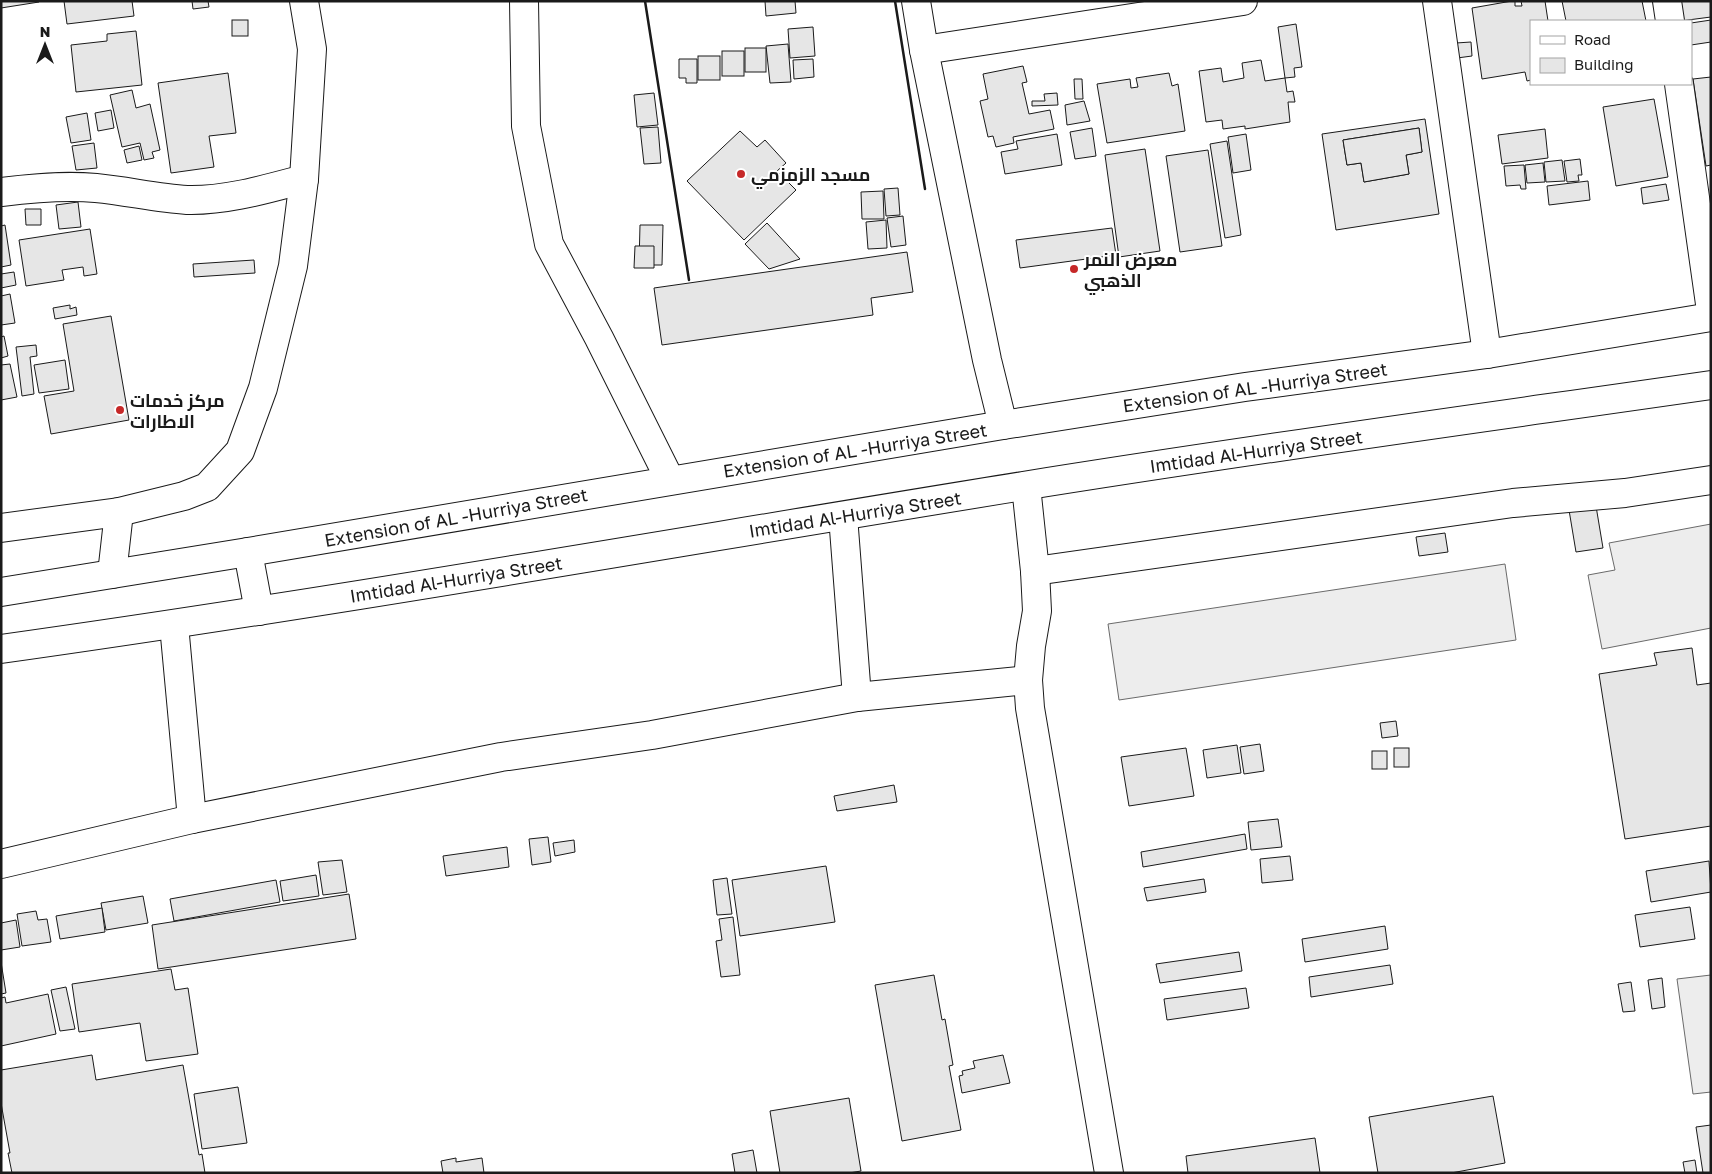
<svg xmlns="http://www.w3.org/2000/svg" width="1712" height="1174" font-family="'Golos Text',Cairo,sans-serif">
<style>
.built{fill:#ededed;stroke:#6a6a6a}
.building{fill:#e6e6e6;stroke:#1a1a1a;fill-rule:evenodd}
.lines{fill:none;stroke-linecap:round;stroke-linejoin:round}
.minor-casing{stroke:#1a1a1a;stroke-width:30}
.major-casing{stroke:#1a1a1a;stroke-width:30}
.minor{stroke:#fff;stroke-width:28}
.major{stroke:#fff;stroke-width:28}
.wall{stroke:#1a1a1a;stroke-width:2.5}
.poi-dot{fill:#c62828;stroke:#fff;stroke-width:2}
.labels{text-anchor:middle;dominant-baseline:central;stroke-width:4;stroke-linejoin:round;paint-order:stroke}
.poi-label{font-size:18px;font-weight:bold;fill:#1a1a1a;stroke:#fff;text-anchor:start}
.street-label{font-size:18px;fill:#1a1a1a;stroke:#fff}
</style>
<rect width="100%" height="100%" fill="#fff"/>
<g class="built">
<path d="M 1711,524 L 1711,628 L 1602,649 L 1588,575 L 1615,570 L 1609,543 Z"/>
<path d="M 1505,564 L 1516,640 L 1119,700 L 1108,624 Z"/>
<path d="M 1711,975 L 1711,1092 L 1693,1094 L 1677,979 Z"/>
</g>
<g class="building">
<path d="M 1,1 L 39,1 L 39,2 L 1,8 Z"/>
<path d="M 64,1 L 132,1 L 134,16 L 67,24 Z"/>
<path d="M 192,1 L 208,1 L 209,7 L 193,9 Z"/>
<path d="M 765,1 L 795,1 L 796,13 L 766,16 Z"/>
<path d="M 1512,1 L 1515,1 L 1515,6 L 1522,6 L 1521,1 L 1545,1 L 1548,21 L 1531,21 L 1531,80 L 1527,81 L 1525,72 L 1482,79 L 1472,8 Z"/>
<path d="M 1562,1 L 1642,1 L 1646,21 L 1566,21 Z"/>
<path d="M 1677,1 L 1711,1 L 1711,17 L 1680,21 Z"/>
<rect x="232" y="20" width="16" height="16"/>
<path d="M 1711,20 L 1711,42 L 1691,45 L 1691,23 Z"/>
<path d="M 1296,24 L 1302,67 L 1294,68 L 1295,77 L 1285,78 L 1278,27 Z"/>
<path d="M 813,27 L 815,56 L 790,58 L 788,29 Z"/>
<path d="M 136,31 L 142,85 L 76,92 L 71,45 L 107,41 L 107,34 Z"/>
<path d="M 1471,42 L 1472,56 L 1457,58 L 1456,43 Z"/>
<path d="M 788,44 L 791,82 L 770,83 L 766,46 Z"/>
<rect x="745" y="48" width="21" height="24"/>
<rect x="722" y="51" width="22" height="25"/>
<rect x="698" y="56" width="22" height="24"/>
<path d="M 679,59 L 697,59 L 697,83 L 686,83 L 686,78 L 679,78 Z"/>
<path d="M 813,59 L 814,77 L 794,79 L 793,60 Z"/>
<path d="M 1261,60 L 1265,81 L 1285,78 L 1287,92 L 1293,91 L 1295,102 L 1288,102 L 1290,122 L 1245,129 L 1245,126 L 1223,129 L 1222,120 L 1206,122 L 1199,71 L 1221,68 L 1223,82 L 1244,78 L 1242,63 Z"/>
<path d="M 1023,66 L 1027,82 L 1022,83 L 1029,114 L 1050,110 L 1054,129 L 1013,137 L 1014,143 L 996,147 L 993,136 L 988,137 L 980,101 L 988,99 L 983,74 Z"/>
<path d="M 228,73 L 236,133 L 209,136 L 214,167 L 171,173 L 158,83 Z"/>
<path d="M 1169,73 L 1172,86 L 1178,84 L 1185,131 L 1107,143 L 1097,84 L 1130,79 L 1131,88 L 1138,87 L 1136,78 Z"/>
<path d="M 1711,77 L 1711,165 L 1706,166 L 1693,79 Z"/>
<path d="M 1074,79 L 1082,79 L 1083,99 L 1075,99 Z"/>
<path d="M 132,90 L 136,108 L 150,104 L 160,150 L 152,152 L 154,158 L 144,160 L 140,143 L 122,147 L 110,95 Z"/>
<path d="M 654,93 L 658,125 L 637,127 L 634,95 Z"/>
<path d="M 1057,93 L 1058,105 L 1032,106 L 1032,101 L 1045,101 L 1044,94 Z"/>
<path d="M 1654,99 L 1668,177 L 1616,186 L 1603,107 Z"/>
<path d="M 1084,101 L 1090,121 L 1067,125 L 1065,105 Z"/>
<path d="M 111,110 L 114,128 L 98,131 L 95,113 Z"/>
<path d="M 87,113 L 91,140 L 71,143 L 66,117 Z"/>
<path d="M 1425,119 L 1439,214 L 1336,230 L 1322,134 ZM 1419,128 L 1422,152 L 1406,155 L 1409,174 L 1364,182 L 1361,163 L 1347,165 L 1343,140 Z"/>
<path d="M 658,127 L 661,163 L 644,164 L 640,128 Z"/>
<path d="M 1092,128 L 1096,156 L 1075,159 L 1070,132 Z"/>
<path d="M 1419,128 L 1422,152 L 1406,155 L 1409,174 L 1364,182 L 1361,163 L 1347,165 L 1343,140 Z"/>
<path d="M 1545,129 L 1548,158 L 1502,164 L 1498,135 Z"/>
<path d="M 740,131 L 757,147 L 765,140 L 786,163 L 777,171 L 796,190 L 744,240 L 687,181 Z"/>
<path d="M 1057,134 L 1062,165 L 1005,174 L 1001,152 L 1018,149 L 1016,141 Z"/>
<path d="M 1246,134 L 1251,170 L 1233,173 L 1228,137 Z"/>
<path d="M 1227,141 L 1241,235 L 1225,238 L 1210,144 Z"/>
<path d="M 94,143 L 97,168 L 76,170 L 72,146 Z"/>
<path d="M 139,146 L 142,160 L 127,163 L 124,150 Z"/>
<path d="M 1145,149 L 1160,251 L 1119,257 L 1105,155 Z"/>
<path d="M 1208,150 L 1222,246 L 1180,252 L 1166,156 Z"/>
<path d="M 1580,159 L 1582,175 L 1578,175 L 1579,181 L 1567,182 L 1564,161 Z"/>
<path d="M 1562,160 L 1565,181 L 1546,182 L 1544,162 Z"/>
<path d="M 1543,163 L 1545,182 L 1527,183 L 1525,165 Z"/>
<path d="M 1524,165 L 1526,189 L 1521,189 L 1520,185 L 1506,186 L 1504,166 Z"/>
<path d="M 1588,181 L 1590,200 L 1549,205 L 1547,186 Z"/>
<path d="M 1666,184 L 1669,200 L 1643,204 L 1641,188 Z"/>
<path d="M 898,188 L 900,215 L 886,216 L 884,189 Z"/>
<path d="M 883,191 L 884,219 L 862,219 L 861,192 Z"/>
<path d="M 78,202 L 81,227 L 59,229 L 56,205 Z"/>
<path d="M 25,209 L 41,209 L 41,225 L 26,225 Z"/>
<path d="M 903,216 L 906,245 L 891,247 L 887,218 Z"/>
<path d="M 886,220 L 887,248 L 868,249 L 866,222 Z"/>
<path d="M 767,223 L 800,259 L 769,269 L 745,244 Z"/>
<path d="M 5,225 L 11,265 L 1,267 L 1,226 Z"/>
<path d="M 640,225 L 663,225 L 662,265 L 639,265 Z"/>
<path d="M 1112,228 L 1116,255 L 1020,268 L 1016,240 Z"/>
<path d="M 90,229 L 97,274 L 84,276 L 83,267 L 62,270 L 64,280 L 26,286 L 19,240 Z"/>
<path d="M 635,246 L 654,246 L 654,268 L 634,268 Z"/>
<path d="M 907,252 L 913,292 L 871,298 L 873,315 L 662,345 L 654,288 Z"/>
<path d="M 254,260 L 255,273 L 194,277 L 193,264 Z"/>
<path d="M 14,272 L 16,285 L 1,288 L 1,274 Z"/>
<path d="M 10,294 L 15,323 L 1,325 L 1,296 Z"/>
<path d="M 70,305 L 70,309 L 76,307 L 77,315 L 55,319 L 53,308 Z"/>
<path d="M 111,316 L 129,420 L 51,434 L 44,396 L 74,391 L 63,324 Z"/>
<path d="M 4,336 L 8,356 L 1,358 L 1,337 Z"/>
<path d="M 36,345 L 37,356 L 30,357 L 34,394 L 22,396 L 16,347 Z"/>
<path d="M 65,360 L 69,389 L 39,393 L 34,365 Z"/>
<path d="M 10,364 L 17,397 L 1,400 L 1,365 Z"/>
<path d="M 1596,506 L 1603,548 L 1576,552 L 1569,510 Z"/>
<path d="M 1445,533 L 1448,552 L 1419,556 L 1416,537 Z"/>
<path d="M 1692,648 L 1697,685 L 1711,683 L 1711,826 L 1625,839 L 1599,674 L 1657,665 L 1654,653 Z"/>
<path d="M 1396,721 L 1398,736 L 1382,738 L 1380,723 Z"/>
<path d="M 1260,744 L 1264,771 L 1244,774 L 1240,747 Z"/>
<path d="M 1237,745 L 1241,773 L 1207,778 L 1203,750 Z"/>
<path d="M 1186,748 L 1194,796 L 1129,806 L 1121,757 Z"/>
<rect x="1394" y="748" width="15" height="19"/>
<rect x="1372" y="751" width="15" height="18"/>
<path d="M 894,785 L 897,802 L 837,811 L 834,796 Z"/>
<path d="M 1278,819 L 1282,847 L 1251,850 L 1248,822 Z"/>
<path d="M 1245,834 L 1247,849 L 1143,867 L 1141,852 Z"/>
<path d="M 548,837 L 551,862 L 532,865 L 529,839 Z"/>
<path d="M 574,840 L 575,852 L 555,856 L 553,843 Z"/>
<path d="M 507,847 L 509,867 L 446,876 L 443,856 Z"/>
<path d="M 1290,856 L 1293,880 L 1262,883 L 1260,859 Z"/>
<path d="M 342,860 L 347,892 L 323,895 L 318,862 Z"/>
<path d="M 1709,861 L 1711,892 L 1651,902 L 1646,871 Z"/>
<path d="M 826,866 L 835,922 L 740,936 L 732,880 Z"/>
<path d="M 316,875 L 319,896 L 283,901 L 280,881 Z"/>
<path d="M 727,878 L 732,914 L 717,915 L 713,880 Z"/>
<path d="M 1204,879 L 1206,892 L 1147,901 L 1144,888 Z"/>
<path d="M 276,880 L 280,902 L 174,921 L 170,899 Z"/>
<path d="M 349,894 L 356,939 L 158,969 L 152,925 Z"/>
<path d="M 143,896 L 148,923 L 106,930 L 101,903 Z"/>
<path d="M 1690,907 L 1695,939 L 1640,947 L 1635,915 Z"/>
<path d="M 102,908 L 105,932 L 60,939 L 56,916 Z"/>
<path d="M 36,911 L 38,920 L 47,919 L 51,942 L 22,946 L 17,914 Z"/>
<path d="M 733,917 L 740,975 L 721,977 L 716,941 L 722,940 L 719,919 Z"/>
<path d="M 16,920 L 20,947 L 1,950 L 1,923 Z"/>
<path d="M 1385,926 L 1388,949 L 1305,962 L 1302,939 Z"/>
<path d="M 1239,952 L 1242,971 L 1160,983 L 1156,964 Z"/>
<path d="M 1,962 L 6,993 L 1,994 Z"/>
<path d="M 1390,965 L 1393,984 L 1311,997 L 1309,977 Z"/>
<path d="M 171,969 L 175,990 L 188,988 L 198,1054 L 146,1061 L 140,1023 L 79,1032 L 72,984 Z"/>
<path d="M 934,975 L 942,1020 L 945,1019 L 953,1065 L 949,1066 L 961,1130 L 902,1141 L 875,985 Z"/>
<path d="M 1662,978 L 1665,1007 L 1652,1009 L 1648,980 Z"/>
<path d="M 1631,982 L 1635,1011 L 1623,1012 L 1618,984 Z"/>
<path d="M 66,987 L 75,1029 L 60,1031 L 51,990 Z"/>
<path d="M 1246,988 L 1249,1008 L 1167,1020 L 1164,999 Z"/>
<path d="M 48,994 L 56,1034 L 1,1046 L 1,998 L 5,997 L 6,1003 Z"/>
<path d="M 92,1055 L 96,1080 L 183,1065 L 199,1155 L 202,1154 L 205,1173 L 12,1173 L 8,1153 L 10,1153 L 1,1103 L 1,1070 Z"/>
<path d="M 1003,1055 L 1010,1083 L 962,1093 L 959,1076 L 963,1075 L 962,1071 L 975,1068 L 973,1061 Z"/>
<path d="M 238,1087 L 247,1143 L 202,1149 L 194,1094 Z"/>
<path d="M 1493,1096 L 1505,1163 L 1451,1173 L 1378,1173 L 1369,1117 Z"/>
<path d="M 849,1098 L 861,1171 L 849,1173 L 780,1173 L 770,1111 Z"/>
<path d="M 1711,1125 L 1711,1173 L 1703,1173 L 1696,1127 Z"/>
<path d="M 1315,1138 L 1320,1173 L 1188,1173 L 1186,1156 Z"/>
<path d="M 753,1150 L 757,1173 L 735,1173 L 732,1154 Z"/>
<path d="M 456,1158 L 456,1162 L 482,1158 L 484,1173 L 443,1173 L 441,1161 Z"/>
<path d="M 1695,1160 L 1697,1173 L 1685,1173 L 1683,1162 Z"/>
</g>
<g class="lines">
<g class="minor-casing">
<g id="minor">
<path d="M 524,1 L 526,126 L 549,244 L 599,338 L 670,480"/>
<path d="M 916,1 L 924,50 L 987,360 L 1003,425"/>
<path d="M 1437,1 L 1487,354"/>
<path d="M 1667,1 L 1670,21"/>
<path d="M 924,50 L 1243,1"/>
<path d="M 1679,84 L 1711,311"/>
<path d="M 1,192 C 33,188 64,185 96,188 C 127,191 157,198 187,200 C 226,201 266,189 304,179"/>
<path d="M 1026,486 L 1035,571 L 1037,611 L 1031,646 L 1028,680 L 1030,708 L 1109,1173"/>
<path d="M 843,516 L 857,697"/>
<path d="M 1,528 L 119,512 L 184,496 L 207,487 L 240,451 L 263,388 L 293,266 L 304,179 L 312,49 L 304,1"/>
<path d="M 1035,571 L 1513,503 L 1625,493 L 1711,480"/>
<path d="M 112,574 L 119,512"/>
<path d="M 174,625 L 192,819"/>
<path d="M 1,864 L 192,819 L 501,757 L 652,735 L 857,697 L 1028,680"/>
</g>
</g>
<g class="major-casing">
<g id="major">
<path d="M 248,552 L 259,611"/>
<path d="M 1,592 L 248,552 L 1003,425 L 1245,387 L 1487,354 L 1711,317"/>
<path d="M 1,649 C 343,601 682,541 1023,486 C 1252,449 1481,418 1711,385"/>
</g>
</g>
<use href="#minor" class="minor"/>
<use href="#major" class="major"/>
<g class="wall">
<path d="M 645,1 L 689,280"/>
<path d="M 895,1 L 925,189"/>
</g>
</g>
<g class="poi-dot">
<circle cx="741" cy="174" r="5"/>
<circle cx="1074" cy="269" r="5"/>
<circle cx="120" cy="410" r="5"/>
</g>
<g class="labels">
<g class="poi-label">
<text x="751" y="174">مسجد الزمزمي</text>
<text x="1084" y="259">معرض النمر<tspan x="1084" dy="21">الذهبي</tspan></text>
<text x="130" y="400">مركز خدمات<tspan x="130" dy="21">الاطارات</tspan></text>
</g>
<g class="street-label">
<text transform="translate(1255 387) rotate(-8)">Extension of AL -Hurriya Street</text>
<text transform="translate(855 450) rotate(-9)">Extension of AL -Hurriya Street</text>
<text transform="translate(1256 451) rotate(-8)">Imtidad Al-Hurriya Street</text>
<text transform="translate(855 514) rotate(-9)">Imtidad Al-Hurriya Street</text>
<text transform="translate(456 517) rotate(-10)">Extension of AL -Hurriya Street</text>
<text transform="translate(456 579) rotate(-9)">Imtidad Al-Hurriya Street</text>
</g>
</g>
<rect width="1712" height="1174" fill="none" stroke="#1a1a1a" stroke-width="5"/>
<rect x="1530" y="20" width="162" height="65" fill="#ffffff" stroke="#a3a3a3"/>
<rect x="1540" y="36" width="25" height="8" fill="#ffffff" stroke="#a3a3a3"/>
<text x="1574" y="45" font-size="15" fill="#1a1a1a">Road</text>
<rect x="1540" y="58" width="25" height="15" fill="#e6e6e6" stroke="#a3a3a3"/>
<text x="1574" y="70" font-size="15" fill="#1a1a1a">Building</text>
<g transform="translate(45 45)" stroke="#ffffff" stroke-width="4" paint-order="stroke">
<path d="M0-4L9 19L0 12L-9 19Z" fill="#1a1a1a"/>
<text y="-8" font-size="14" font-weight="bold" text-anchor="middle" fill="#1a1a1a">N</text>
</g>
</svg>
